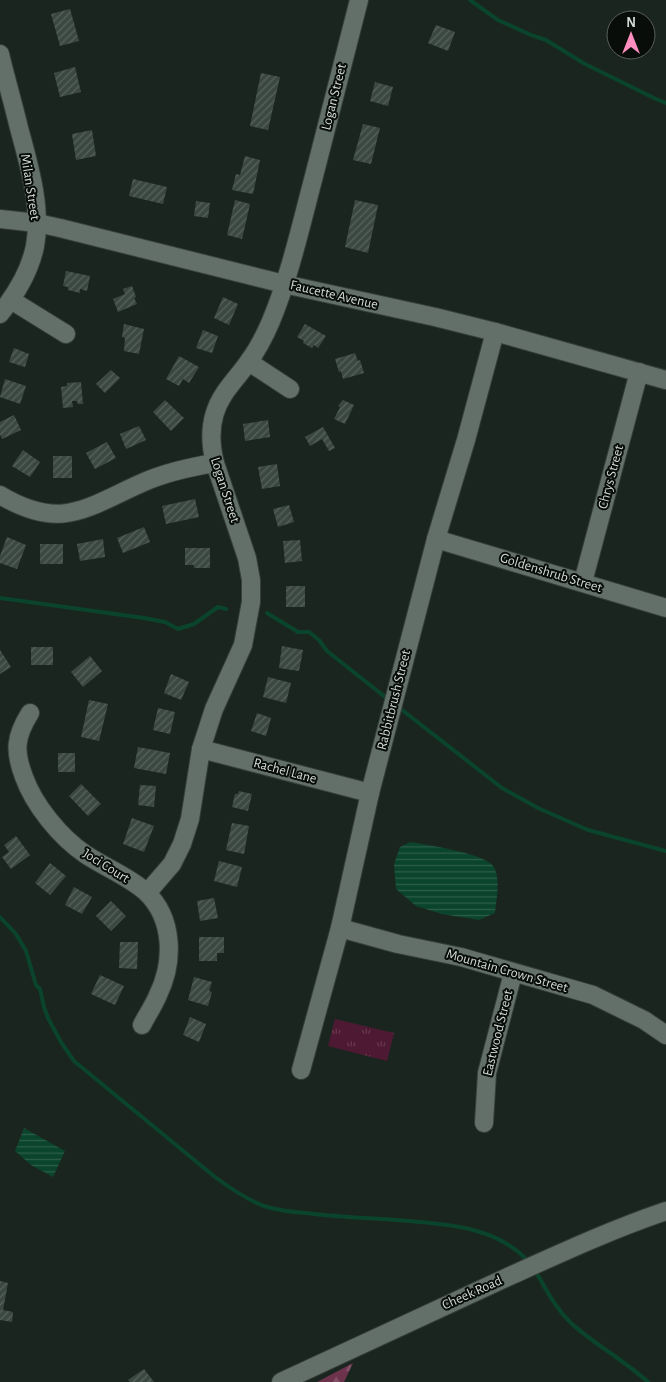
<svg xmlns="http://www.w3.org/2000/svg" width="666" height="1382" font-family="'Alegreya Sans',sans-serif">
<style>
.grass{fill:url(#grass-tufts)}
.forest{fill:url(#forest-firs)}
.water{fill:url(#water-rules)}
.lines{fill:none;stroke-linecap:round;stroke-linejoin:round}
.stream{stroke:#0b442d;stroke-width:4}
.building{fill:url(#building-hatch)}
.minor-casing{stroke:#363f3a;stroke-width:20}
.minor{stroke:#637069;stroke-width:18}
.labels{text-anchor:middle;dominant-baseline:central;stroke-width:4;stroke-linejoin:round;paint-order:stroke}
.street-label{font-size:14px;fill:#d3dad6;stroke:#080d0a}
</style>
<defs>
<pattern id="grass-tufts" width="24" height="20" patternUnits="userSpaceOnUse" patternTransform="scale(1.25)"><rect width="24" height="20" fill="#4e1932"/><path d="M3 7l-1-3M5 7V3M7 7l1-3M15 17l-1-3M17 17v-4M19 17l1-3" fill="none" stroke="#673a4f"/></pattern>
<pattern id="forest-firs" width="22" height="20" patternUnits="userSpaceOnUse" patternTransform="scale(1.25)"><rect width="22" height="20" fill="#6d334d"/><path d="M5 1l3.5 6h-7zM16 11l3.5 6h-7z" fill="#815066"/></pattern>
<pattern id="water-rules" width="6" height="5" patternUnits="userSpaceOnUse" patternTransform="scale(1.25)"><rect width="6" height="5" fill="#0b442d"/><path d="M0 2.5h6" fill="none" stroke="#2e5e4b"/></pattern>
<pattern id="building-hatch" width="6" height="6" patternUnits="userSpaceOnUse" patternTransform="scale(1.25)"><rect width="6" height="6" fill="#3b4841"/><path d="M-1 1l2-2M0 6l6-6M5 7l2-2" fill="none" stroke="#56625c"/></pattern>
</defs>
<rect width="100%" height="100%" fill="#1a251f"/>
<path class="grass" d="M 335,1019 L 394,1033 L 387,1061 L 328,1046 Z"/>
<path class="forest" d="M 353,1363 L 344,1382 L 317,1382 Z"/>
<g class="water">
<path d="M 410,842 C 427,845 485,853 494,867 C 501,881 496,899 495,913 L 479,920 L 442,914 L 416,906 L 396,889 L 394,864 L 400,847 Z"/>
<path d="M 24,1128 L 65,1151 L 53,1177 L 31,1165 L 15,1151 Z"/>
</g>
<g class="lines">
<g class="stream">
<path d="M 470,0 L 498,20 L 531,35 L 546,40 L 585,64 L 656,99 L 666,103"/>
<path d="M 0,598 L 144,618 L 165,622 L 178,629 L 194,624 L 218,607 L 226,609"/>
<path d="M 267,613 L 298,632 L 309,632 L 319,640 L 327,651 L 389,700"/>
<path d="M 397,706 L 502,788 L 538,808 L 588,830 L 666,851"/>
<path d="M 0,917 L 16,934 L 26,951 L 36,985 L 40,989 L 44,1007 L 48,1018 L 61,1042 L 74,1061 L 215,1177 C 230,1188 247,1200 264,1206 C 278,1211 292,1212 306,1213 C 336,1217 367,1218 397,1220 C 443,1224 495,1225 528,1261"/>
<path d="M 534,1269 C 546,1288 554,1307 571,1323 C 595,1345 624,1360 648,1382"/>
</g>
</g>
<g class="building">
<path d="M 70,9 L 79,41 L 60,46 L 51,14 Z"/>
<path d="M 436,25 L 455,32 L 448,51 L 428,43 Z"/>
<path d="M 75,67 L 81,92 L 60,97 L 54,73 Z"/>
<path d="M 261,73 L 280,77 L 268,130 L 250,126 Z"/>
<path d="M 375,82 L 393,87 L 388,106 L 370,101 Z"/>
<path d="M 363,124 L 380,128 L 371,164 L 353,160 Z"/>
<path d="M 92,130 L 96,156 L 76,160 L 72,134 Z"/>
<path d="M 245,156 L 260,160 L 253,194 L 232,190 L 236,174 L 240,175 Z"/>
<path d="M 133,179 L 167,187 L 163,204 L 129,196 Z"/>
<path d="M 235,200 L 250,204 L 242,239 L 227,235 Z"/>
<path d="M 355,200 L 378,205 L 368,253 L 345,247 Z"/>
<path d="M 196,201 L 210,203 L 208,218 L 194,216 Z"/>
<path d="M 66,271 L 90,276 L 87,291 L 80,289 L 80,293 L 68,290 L 68,287 L 63,286 Z"/>
<path d="M 132,286 L 136,297 L 134,298 L 137,304 L 118,312 L 113,299 L 125,294 L 123,289 Z"/>
<path d="M 223,297 L 238,304 L 229,325 L 214,318 Z"/>
<path d="M 124,324 L 144,329 L 139,354 L 124,351 L 125,338 L 122,337 Z"/>
<path d="M 305,324 L 326,336 L 318,348 L 314,345 L 312,348 L 303,343 L 304,341 L 297,337 Z"/>
<path d="M 203,330 L 218,336 L 212,353 L 196,348 Z"/>
<path d="M 14,348 L 29,354 L 25,367 L 9,362 Z"/>
<path d="M 355,353 L 358,361 L 360,360 L 364,373 L 343,379 L 341,371 L 339,372 L 335,359 Z"/>
<path d="M 179,356 L 199,367 L 189,383 L 183,379 L 179,386 L 166,379 Z"/>
<path d="M 111,370 L 120,378 L 105,393 L 96,384 Z"/>
<path d="M 5,379 L 26,386 L 20,404 L 0,397 Z"/>
<path d="M 81,382 L 83,404 L 78,404 L 77,401 L 72,401 L 73,407 L 63,408 L 61,387 L 67,386 L 67,383 Z"/>
<path d="M 165,400 L 184,418 L 171,431 L 153,412 Z"/>
<path d="M 343,400 L 354,405 L 345,424 L 334,419 L 340,407 L 338,406 Z"/>
<path d="M 14,415 L 21,430 L 2,439 L 0,434 L 0,422 Z"/>
<path d="M 268,420 L 270,437 L 245,441 L 243,424 Z"/>
<path d="M 139,426 L 146,440 L 126,449 L 120,434 Z"/>
<path d="M 323,427 L 335,448 L 329,451 L 322,439 L 310,446 L 305,437 Z"/>
<path d="M 107,442 L 116,458 L 95,469 L 86,453 Z"/>
<path d="M 23,450 L 40,462 L 30,477 L 12,466 Z"/>
<rect x="53" y="456" width="19" height="22"/>
<path d="M 277,464 L 280,486 L 262,489 L 258,467 Z"/>
<path d="M 195,499 L 199,517 L 166,524 L 162,506 Z"/>
<path d="M 289,505 L 294,522 L 278,527 L 273,509 Z"/>
<path d="M 144,527 L 150,542 L 123,553 L 117,538 Z"/>
<path d="M 7,537 L 26,545 L 17,569 L 0,563 L 0,556 Z"/>
<path d="M 103,539 L 105,557 L 80,561 L 77,544 Z"/>
<path d="M 300,540 L 302,561 L 285,563 L 283,541 Z"/>
<rect x="40" y="544" width="23" height="20"/>
<path d="M 185,548 L 210,548 L 210,568 L 194,568 L 194,565 L 185,565 Z"/>
<rect x="286" y="586" width="19" height="21"/>
<path d="M 282,646 L 303,650 L 299,671 L 279,668 Z"/>
<rect x="31" y="647" width="22" height="18"/>
<path d="M 0,650 L 11,667 L 0,674 Z"/>
<path d="M 90,656 L 102,671 L 83,687 L 71,672 Z"/>
<path d="M 171,674 L 189,682 L 181,700 L 164,693 Z"/>
<path d="M 268,677 L 291,683 L 286,703 L 263,697 Z"/>
<path d="M 89,700 L 108,704 L 99,741 L 81,737 Z"/>
<path d="M 158,708 L 175,712 L 170,734 L 153,730 Z"/>
<path d="M 257,713 L 271,718 L 266,736 L 251,731 Z"/>
<path d="M 138,747 L 170,753 L 166,774 L 134,768 Z"/>
<rect x="58" y="753" width="17" height="19"/>
<path d="M 81,784 L 101,804 L 88,816 L 69,796 Z"/>
<path d="M 140,785 L 156,786 L 154,807 L 138,805 Z"/>
<path d="M 239,791 L 252,794 L 248,811 L 232,807 L 235,794 L 238,794 Z"/>
<path d="M 132,818 L 154,826 L 144,852 L 123,844 Z"/>
<path d="M 232,823 L 249,826 L 244,854 L 226,850 Z"/>
<path d="M 16,836 L 30,855 L 11,869 L 2,857 L 9,852 L 4,845 Z"/>
<path d="M 219,861 L 242,867 L 237,887 L 214,881 Z"/>
<path d="M 50,863 L 66,876 L 50,895 L 35,883 Z"/>
<path d="M 74,887 L 92,897 L 82,914 L 65,905 Z"/>
<path d="M 214,898 L 218,918 L 200,921 L 197,901 Z"/>
<path d="M 111,901 L 126,916 L 111,931 L 96,916 Z"/>
<path d="M 199,937 L 224,937 L 224,953 L 217,953 L 217,961 L 199,961 Z"/>
<path d="M 120,942 L 138,942 L 137,969 L 119,968 Z"/>
<path d="M 100,975 L 124,986 L 115,1005 L 91,994 Z"/>
<path d="M 194,977 L 212,982 L 209,991 L 212,992 L 208,1006 L 188,1000 Z"/>
<path d="M 190,1017 L 206,1024 L 199,1042 L 183,1035 Z"/>
<path d="M 0,1281 L 8,1283 L 3,1310 L 13,1312 L 12,1322 L 0,1320 Z"/>
<path d="M 144,1369 L 154,1382 L 130,1382 L 128,1380 Z"/>
</g>
<g class="lines">
<g class="minor-casing">
<g id="minor">
<path d="M 0,54 C 6,79 13,103 19,128 C 29,165 42,208 35,246 C 30,271 16,294 0,314"/>
<path d="M 0,219 L 37,223 L 60,228 L 284,284 L 435,317 L 495,332 L 666,380"/>
<path d="M 11,300 L 66,334"/>
<path d="M 249,362 L 290,389"/>
<path d="M 0,495 C 62,532 87,507 144,482 C 167,472 190,467 215,463"/>
<path d="M 436,539 L 666,608"/>
<path d="M 583,582 L 639,372"/>
<path d="M 30,713 C 15,737 14,751 24,777 C 34,805 60,837 85,854 C 104,867 128,876 146,892 C 174,919 174,962 158,995 C 154,1005 147,1015 142,1025"/>
<path d="M 201,749 L 370,793"/>
<path d="M 147,893 L 172,864 L 182,844 L 190,819 L 201,749 L 214,709 L 243,645 L 251,602 L 251,580 L 247,558 L 215,463 C 209,440 210,415 224,394 C 231,383 241,373 249,361 C 258,349 265,335 271,321 C 290,275 301,225 314,176 C 329,117 344,59 359,0"/>
<path d="M 340,928 L 398,944 L 461,957 L 593,995 L 644,1020 L 666,1035"/>
<path d="M 301,1070 L 340,928 L 370,793 L 436,539 L 466,440 L 495,332"/>
<path d="M 484,1123 L 487,1073 L 513,973"/>
<path d="M 281,1382 C 358,1346 435,1310 512,1275 C 563,1252 613,1229 666,1211"/>
</g>
</g>
<use href="#minor" class="minor"/>
</g>
<g class="labels">
<g class="street-label">
<text transform="translate(334 97) rotate(-76)">Logan Street</text>
<text transform="translate(30 187) rotate(81)">Milan Street</text>
<text transform="translate(334 295) rotate(13)">Faucette Avenue</text>
<text transform="translate(611 477) rotate(-75)">Chrys Street</text>
<text transform="translate(225 490) rotate(72)">Logan Street</text>
<text transform="translate(551 573) rotate(17)">Goldenshrub Street</text>
<text transform="translate(394 700) rotate(-76)">Rabbitbrush Street</text>
<text transform="translate(285 771) rotate(15)">Rachel Lane</text>
<text transform="translate(106 866) rotate(32)">Joci Court</text>
<text transform="translate(507 971) rotate(16)">Mountain Crown Street</text>
<text transform="translate(498 1033) rotate(-76)">Eastwood Street</text>
<text transform="translate(472 1293) rotate(-24)">Cheek Road</text>
</g>
</g>
<g transform="translate(631 35)"><circle r="24" fill="#080d0a" stroke="#595f5c"/>
<path d="M0-4L9 19L0 12L-9 19Z" fill="#fd8ebe"/>
<text y="-8" font-size="14" font-weight="bold" text-anchor="middle" fill="#d3dad6">N</text>
</g>
</svg>
